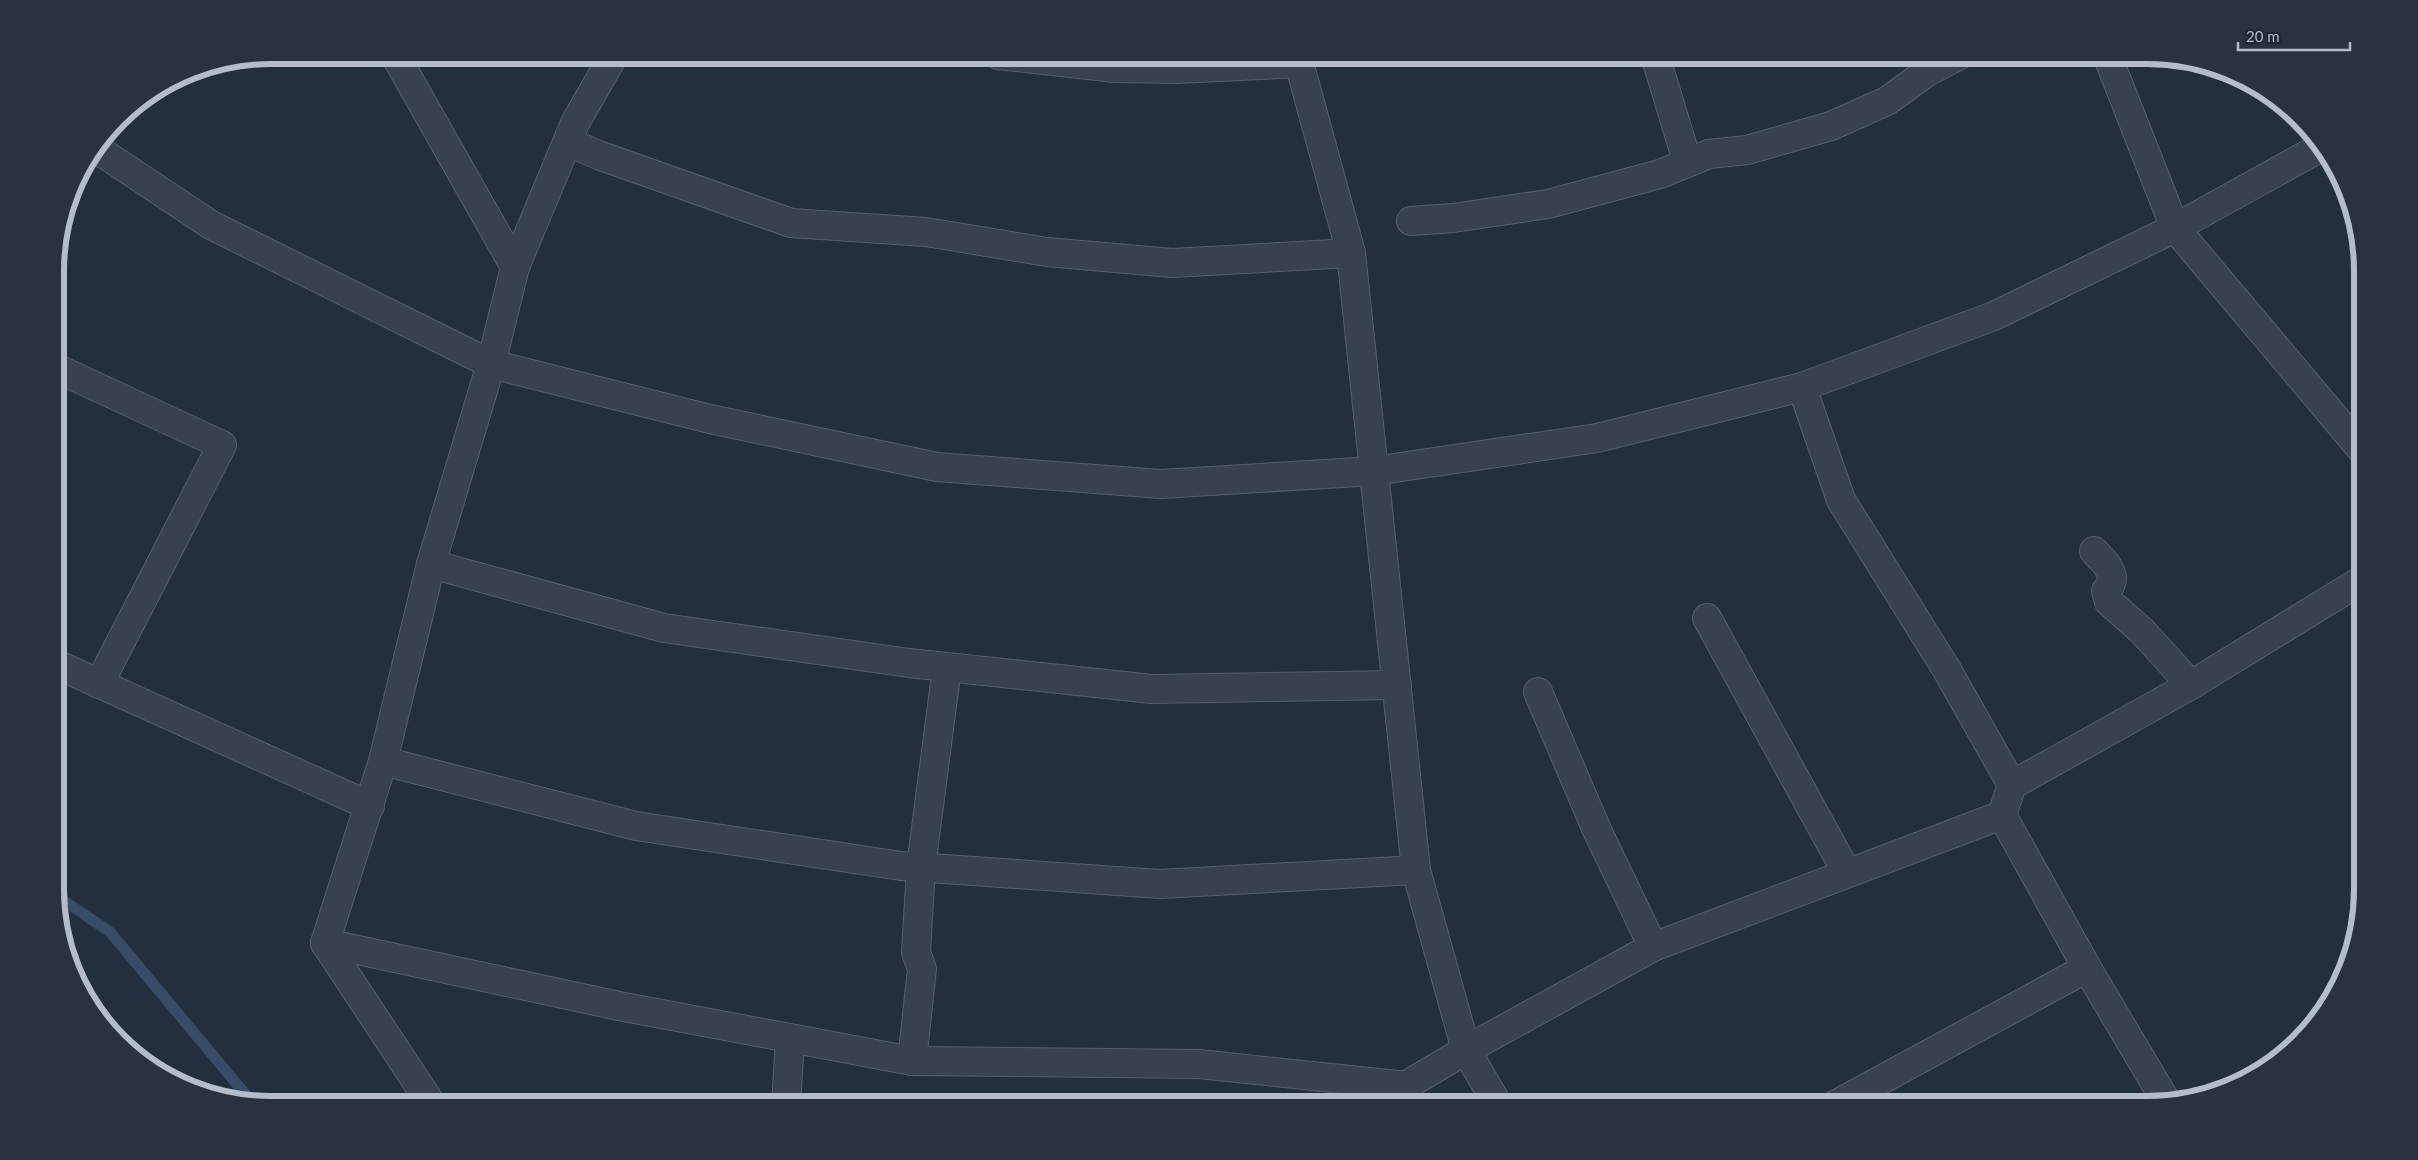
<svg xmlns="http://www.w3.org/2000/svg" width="2418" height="1160" font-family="Lato,sans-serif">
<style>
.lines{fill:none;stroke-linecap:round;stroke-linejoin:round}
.stream{stroke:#394c67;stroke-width:11}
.minor-casing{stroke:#565f6c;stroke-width:30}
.minor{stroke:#38414e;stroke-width:28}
.rim{fill:none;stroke:#b4bcc9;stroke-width:6}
</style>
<rect width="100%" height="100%" fill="#242f3e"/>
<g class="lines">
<path class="stream" d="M 57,896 L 110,932 L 251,1101"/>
<g class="minor-casing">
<g id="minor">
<path d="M 395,55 L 515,267"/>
<path d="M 998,55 L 1115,68 L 1177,69 L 1300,63"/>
<path d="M 1297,55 L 1351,253 L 1416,870 L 1466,1050 L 1498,1105"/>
<path d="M 1655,55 L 1687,161"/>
<path d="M 2107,55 L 2175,228 L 2362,450"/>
<path d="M 568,142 L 601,156 L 791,223 L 926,232 L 1047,252 L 1172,263 L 1351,253"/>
<path d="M 97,149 L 211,225 L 491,364 L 710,419 L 937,467 L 1161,484 L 1374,471 L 1597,438 L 1802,387 L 1994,316 L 2175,228 L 2323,146"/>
<path d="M 1411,221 L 1453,218 L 1548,204 L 1660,174 L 1709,154 L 1747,150 L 1831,126 L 1887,101 L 1927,72 L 1960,55"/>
<path d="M 56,368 L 222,445 L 99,684"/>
<path d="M 1802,387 L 1841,500 L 1947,670 L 2012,785"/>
<path d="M 2094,551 C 2105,562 2120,576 2106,591 L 2109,602 L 2142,631 L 2191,685"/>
<path d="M 431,564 L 664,628 L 909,663 L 1152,689 L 1397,685"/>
<path d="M 1707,618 L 1847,873"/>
<path d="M 56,664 L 370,806"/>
<path d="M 1538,692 L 1596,828 L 1653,947"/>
<path d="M 383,761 L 636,826 L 901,866 L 1160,884 L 1416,870"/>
<path d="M 2002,815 L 2087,968 L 2167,1103"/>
<path d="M 325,943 L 619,1006 L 912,1061 L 1199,1064 L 1407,1086"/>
<path d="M 325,943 L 383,761 L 431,564 L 491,364 L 515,267 L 575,123 L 614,55"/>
<path d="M 325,943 L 432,1105"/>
<path d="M 912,1061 L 922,969 L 916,952 L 921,867 L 947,667"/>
<path d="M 786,1105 L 790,1039"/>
<path d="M 1373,1105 L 1466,1050 L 1653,947 L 2002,815 L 2012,785 L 2191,685 L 2362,580"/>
<path d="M 1835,1105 L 2087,968"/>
</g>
</g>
<use href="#minor" class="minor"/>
</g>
<path d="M0 0H2418V1160H0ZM271 64H2147A207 207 0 0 1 2354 271V889A207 207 0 0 1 2147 1096H271A207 207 0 0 1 64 889V271A207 207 0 0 1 271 64Z" fill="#29323f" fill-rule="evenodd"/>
<path class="rim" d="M271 64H2147A207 207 0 0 1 2354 271V889A207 207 0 0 1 2147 1096H271A207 207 0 0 1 64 889V271A207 207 0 0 1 271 64Z"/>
<path d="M2238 42v8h112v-8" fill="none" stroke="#b4bcc9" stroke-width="2.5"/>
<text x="2246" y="42" font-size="15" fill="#b4bcc9" stroke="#1d2633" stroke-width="4" paint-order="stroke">20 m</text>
</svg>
